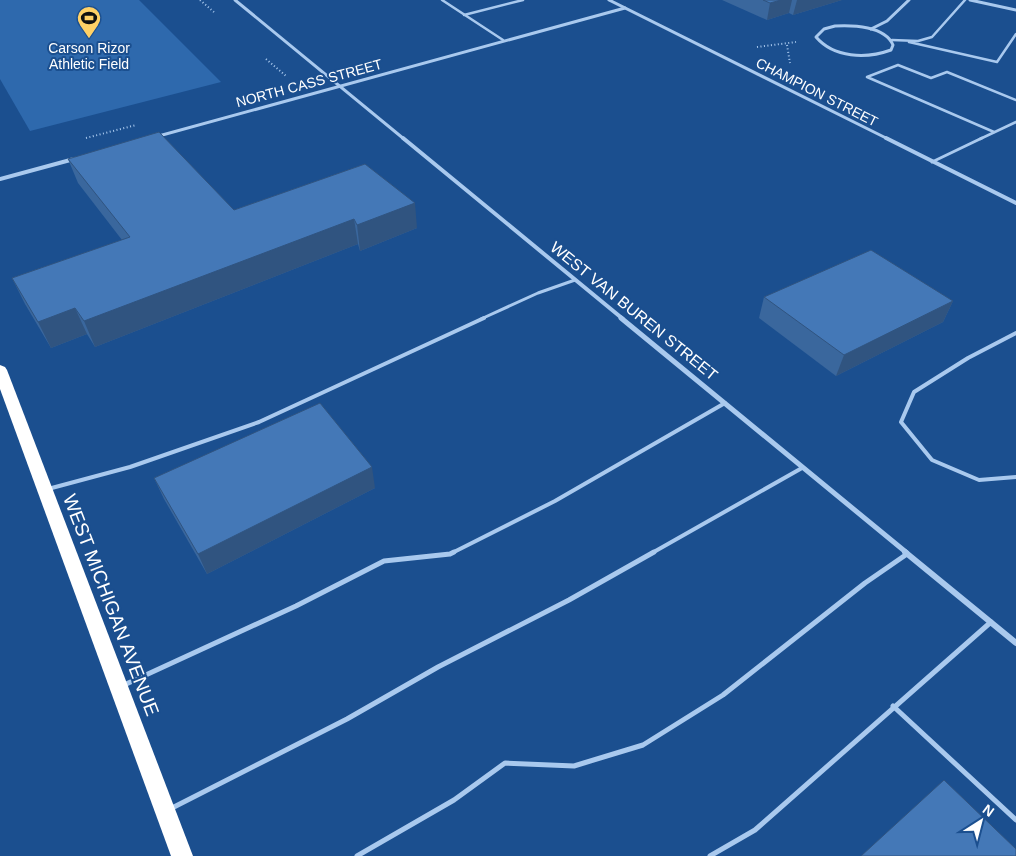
<svg xmlns="http://www.w3.org/2000/svg" width="1016" height="856" font-family="Arial,sans-serif">
<style>
.green{fill:#2e69ad}
.lines{fill:none;stroke-linecap:round;stroke-linejoin:round}
.path{stroke:#a9c9ee;stroke-width:2;stroke-dasharray:1 2.5;stroke-linecap:butt}
.lane-far3{stroke:#a9c9ee;stroke-width:2.5}
.lane-far2{stroke:#a9c9ee;stroke-width:3}
.lane-far1{stroke:#a9c9ee;stroke-width:4}
.lane{stroke:#a9c9ee;stroke-width:5}
.street-far3{stroke:#a9c9ee;stroke-width:3}
.street-far2{stroke:#a9c9ee;stroke-width:4}
.street-far1{stroke:#a9c9ee;stroke-width:5}
.street{stroke:#a9c9ee;stroke-width:6}
.highway{fill:#fff;fill-rule:evenodd}
.wall{fill:#3a679d}
.shaded-wall{fill:#305480}
.building{fill:#4478b7;stroke:#305480}
.labels{text-anchor:middle;dominant-baseline:central;stroke-width:4;stroke-linejoin:round;paint-order:stroke}
.far-poi-label{font-size:14px;fill:#fff;stroke:#1b4f8f}
.far-street-label{font-size:14px;fill:#fff;stroke:#1b4f8f}
.street-label{font-size:16px;fill:#fff;stroke:#1b4f8f}
.near-street-label{font-size:19px;fill:#fff;stroke:#1b4f8f}
</style>
<rect width="100%" height="100%" fill="#1b4f8f"/>
<path class="green" d="M 0,0 L 139,0 L 221,82 L 30,131 L 0,79 Z"/>
<g class="lines">
<g class="path">
<path d="M 200,0 L 215,13"/>
<path d="M 787,45 L 790,63"/>
<path d="M 757,47 L 796,42"/>
<path d="M 266,59 L 286,76"/>
<path d="M 86,138 L 136,125"/>
</g>
<g class="lane-far3">
<path d="M 442,0 L 503,40"/>
<path d="M 464,15 L 523,0"/>
<path d="M 892,40 L 918,41 L 932,37 L 965,0"/>
<path d="M 909,42 L 997,62 L 1016,34"/>
<path d="M 994,132 L 867,77 L 898,65 L 931,78 L 947,72 L 1016,100"/>
<path d="M 980,139 L 1016,122"/>
</g>
<g class="lane-far2">
<path d="M 932,162 L 982,138"/>
<path d="M 481,319 L 538,293 L 575,280"/>
</g>
<g class="lane-far1">
<path d="M 1016,333 L 968,358 L 914,392 L 901,422 L 932,460 L 979,480 L 1016,477"/>
<path d="M 48,489 L 130,467 L 259,422 L 484,318"/>
<path d="M 452,553 L 555,501 L 725,403"/>
<path d="M 652,553 L 802,468"/>
</g>
<g class="lane">
<path d="M 124,685 L 296,606 L 384,561 L 450,554 L 454,552"/>
<path d="M 893,706 L 1016,820"/>
<path d="M 170,809 L 347,719 L 438,667 L 569,600 L 654,552"/>
<path d="M 357,856 L 454,800 L 505,763 L 574,766 L 643,745 L 723,695 L 865,583 L 907,554"/>
<path d="M 710,856 L 755,830 L 991,622"/>
</g>
<g class="street-far3">
<path d="M 235,0 L 404,139"/>
<path d="M 609,0 L 888,139"/>
<path d="M 970,0 L 1016,10"/>
<path d="M 835,26 C 853,25 885,26 893,45 L 891,50 C 866,59 834,58 816,37 L 824,29 Z"/>
<path d="M 871,29 L 887,21 L 909,0"/>
<path d="M 155,137 L 625,8"/>
</g>
<g class="street-far2">
<path d="M 403,138 L 623,319"/>
<path d="M 886,138 L 1016,203"/>
<path d="M 0,179 L 74,159"/>
</g>
<path class="street-far1" d="M 621,318 L 907,553"/>
<path class="street" d="M 905,552 L 1016,643"/>
<path class="highway" d="M 0,365 L 5,367 L 7,370 L 193,856 L 171,856 L 0,389 Z"/>
</g>
<g class="wall">
<path d="M 722,0 L 842,0 L 793,15 L 789,13 L 767,20 Z"/>
<path d="M 68,159 L 234,210 L 365,164 L 417,228 L 360,251 L 358,244 L 95,347 L 87,334 L 51,348 L 25,304 L 12,278 L 122,240 L 78,183 Z"/>
<path d="M 764,297 L 953,301 L 943,322 L 836,376 L 759,318 Z"/>
<path d="M 154,478 L 375,488 L 207,574 L 164,499 Z"/>
</g>
<g class="shaded-wall">
<path d="M 781,0 L 792,0 L 789,13 L 767,20 L 770,3 Z"/>
<path d="M 797,0 L 842,0 L 793,15 Z"/>
<path d="M 415,203 L 417,228 L 360,251 L 357,225 Z"/>
<path d="M 354,219 L 358,244 L 95,347 L 84,321 Z"/>
<path d="M 953,301 L 943,322 L 836,376 L 844,355 Z"/>
<path d="M 75,308 L 87,334 L 51,348 L 38,322 Z"/>
<path d="M 372,467 L 375,488 L 207,574 L 198,554 Z"/>
</g>
<g class="building">
<path d="M 763,0 L 781,0 L 770,3 Z"/>
<path d="M 159,132 L 234,210 L 365,164 L 415,203 L 357,225 L 354,219 L 84,321 L 75,308 L 38,322 L 12,278 L 130,237 L 68,159 Z"/>
<path d="M 871,250 L 953,301 L 844,355 L 764,297 Z"/>
<path d="M 320,403 L 372,467 L 198,554 L 154,478 Z"/>
<path d="M 944,780 L 1016,849 L 1016,856 L 861,856 Z"/>
</g>
<defs>
<g id="stadium-pin" transform="scale(1.25)"><path d="M0 17L-7.5 6A9.5 9.5 0 1 1 7.5 6Z" fill="#ffd166" stroke="#1b4f8f"/><path d="M0-5a6.5 5 0 1 0 0 10a6.5 5 0 1 0 0-10ZM-3.5-1.8h7v3.6h-7Z" fill="#111"/></g>
</defs>
<g fill-rule="evenodd">
<use href="#stadium-pin" x="89" y="18"/>
</g>
<g class="labels">
<g class="far-poi-label">
<text x="89" y="48">Carson Rizor<tspan x="89" dy="16">Athletic Field</tspan></text>
</g>
<g class="far-street-label">
<text transform="translate(309 83) rotate(-15)">NORTH CASS STREET</text>
<text transform="translate(817 92) rotate(27)">CHAMPION STREET</text>
</g>
<g class="street-label">
<text transform="translate(634 311) rotate(39)">WEST VAN BUREN STREET</text>
</g>
<g class="near-street-label">
<text transform="translate(111 605) rotate(69)">WEST MICHIGAN AVENUE</text>
</g>
</g>
<g transform="translate(981 821) rotate(36)" stroke="#1b4f8f" stroke-width="4" paint-order="stroke">
<path d="M0-4L9 19L0 12L-9 19Z" fill="#ffffff"/>
<text y="-8" font-size="14" font-weight="bold" text-anchor="middle" fill="#ffffff">N</text>
</g>
</svg>
